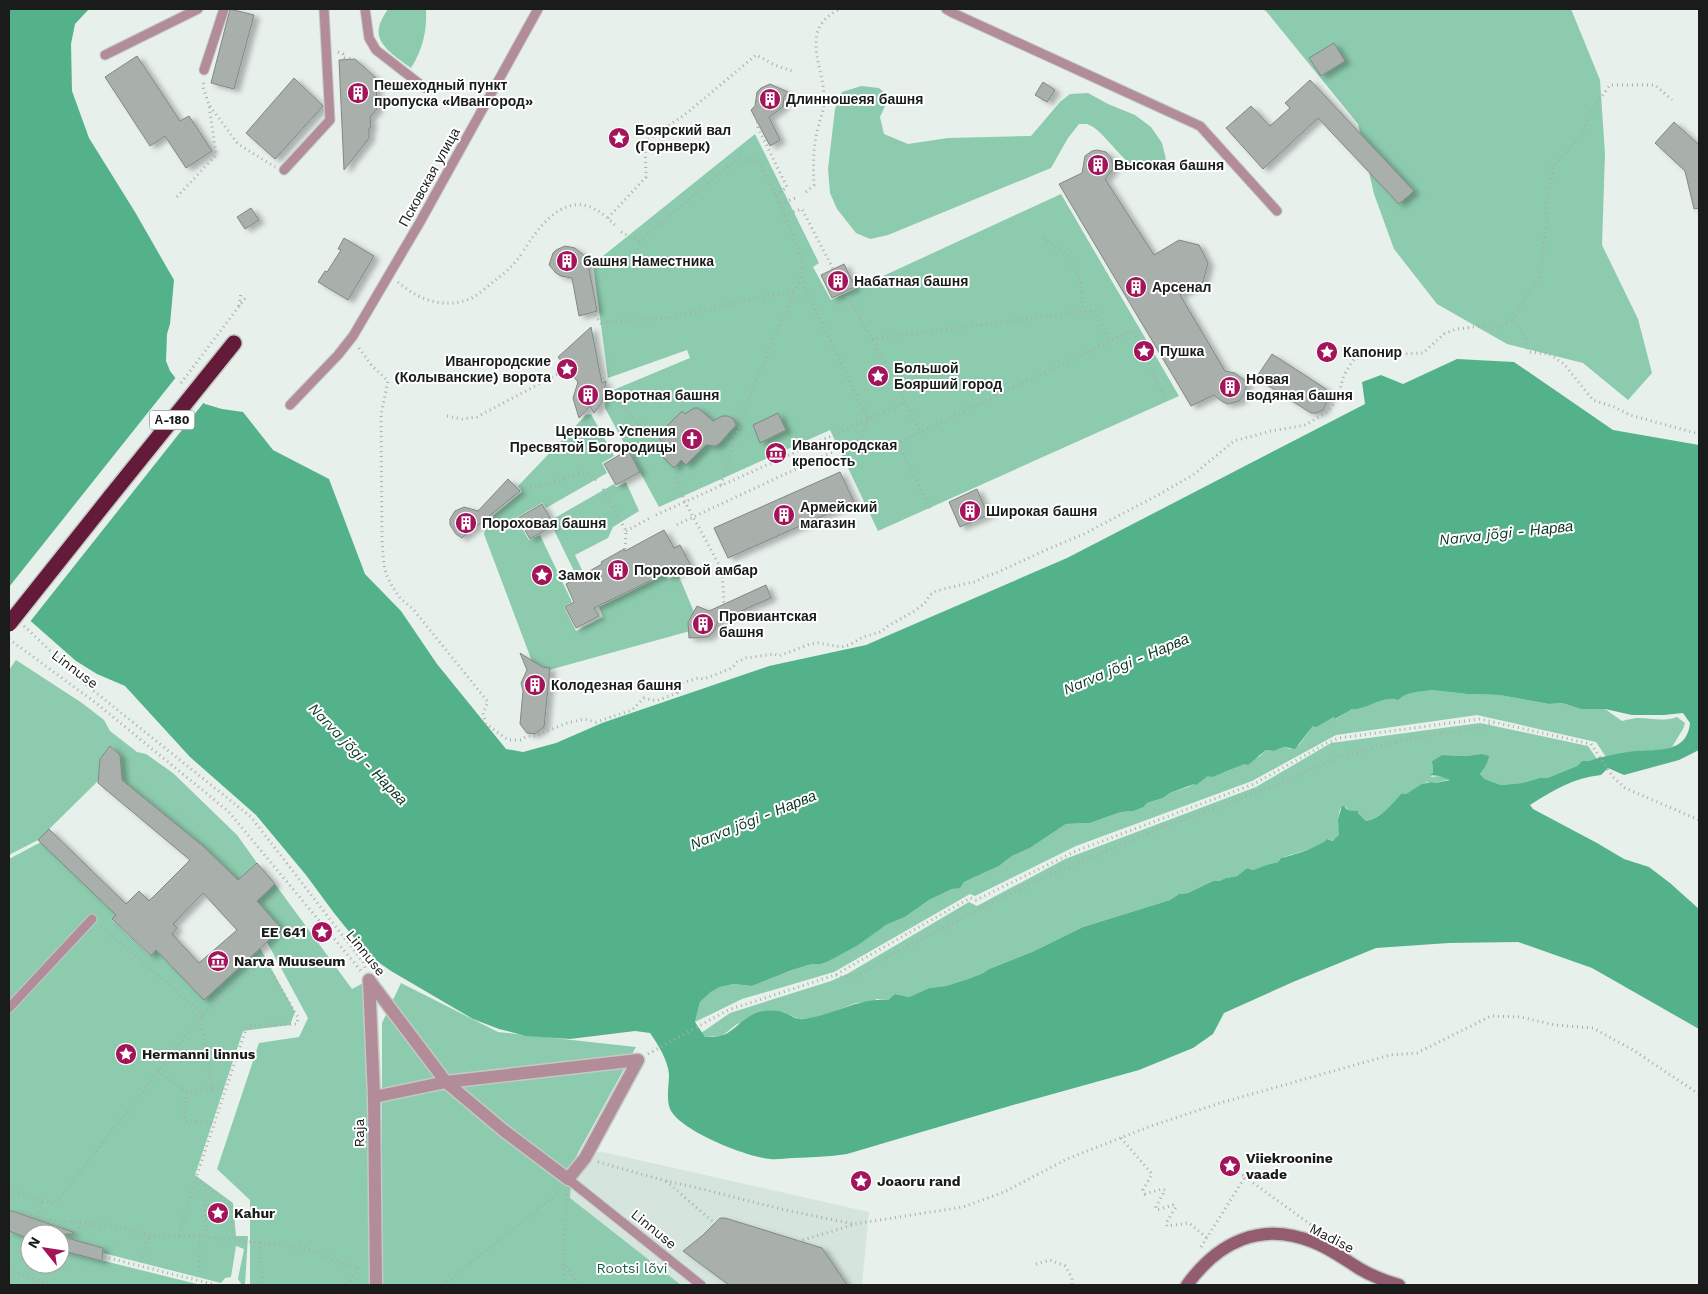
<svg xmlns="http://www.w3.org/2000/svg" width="1708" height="1294" font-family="'Work Sans',sans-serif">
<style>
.built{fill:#d5e5dd}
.green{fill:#8ccbad}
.water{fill:#54b28a;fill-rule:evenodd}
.pier{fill:#e8f0ec}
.building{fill:#a9b0ac;stroke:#818884;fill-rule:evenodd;filter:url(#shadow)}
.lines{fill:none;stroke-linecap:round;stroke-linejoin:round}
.lane-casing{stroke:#c3cac6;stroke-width:11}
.street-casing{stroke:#c3cac6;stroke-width:15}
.secondary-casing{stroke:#c3cac6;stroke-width:15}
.highway-casing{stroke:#c3cac6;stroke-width:18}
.path{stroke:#a8aeab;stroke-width:3;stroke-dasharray:1 4;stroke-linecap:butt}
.lane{stroke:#b28c98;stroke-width:9}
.street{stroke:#b28c98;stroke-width:12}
.secondary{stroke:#935d6f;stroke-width:12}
.highway{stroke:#641b3a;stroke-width:15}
.highway-bridge-casing{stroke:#c3cac6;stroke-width:18;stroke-linecap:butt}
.highway-bridge{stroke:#641b3a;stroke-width:15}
.labels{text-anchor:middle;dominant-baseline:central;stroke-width:4;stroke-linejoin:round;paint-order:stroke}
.shield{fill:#fff;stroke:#5e605f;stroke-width:1}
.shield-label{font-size:12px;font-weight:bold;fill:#191c1a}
.poi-label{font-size:14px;font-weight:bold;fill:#191c1a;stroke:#fff;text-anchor:start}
.street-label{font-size:14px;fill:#191c1a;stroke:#fff}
.park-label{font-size:14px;fill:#165e43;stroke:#fff}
.water-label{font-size:15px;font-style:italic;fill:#0a3524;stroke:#fff}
</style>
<defs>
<filter id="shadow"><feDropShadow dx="5.5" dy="3" stdDeviation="2.5" flood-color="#0004"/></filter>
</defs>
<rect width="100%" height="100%" fill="#e8f0ec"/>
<path class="built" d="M 603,1152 L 869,1212 L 862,1285 L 376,1285 L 374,1177 Z"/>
<g class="green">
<path d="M 388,9 L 426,9 C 427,31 423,49 411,68 C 399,59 375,45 379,28 C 380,21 385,14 388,9 Z"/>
<path d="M 1262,9 L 1571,9 L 1600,80 L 1605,154 L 1602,245 L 1638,319 L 1652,373 L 1628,400 L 1583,363 L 1507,344 L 1437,304 L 1394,249 L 1374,194 L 1358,124 L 1266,11 Z"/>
<path d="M 861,86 L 879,88 L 889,97 L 880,117 L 884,134 L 908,144 L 948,138 L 1031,136 L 1060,102 L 1070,94 L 1088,93 L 1108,104 L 1135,115 L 1151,127 L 1162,143 L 1166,159 C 1163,162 1160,166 1157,168 C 1131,184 1108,130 1087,124 C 1087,124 1080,124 1079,124 L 1068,138 L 1051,168 L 888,235 L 870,239 L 856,233 L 837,209 L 830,193 L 828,169 L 835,109 L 842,92 Z"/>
<path d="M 755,134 L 819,263 L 813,267 L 831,300 L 1061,194 L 1179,396 L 878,531 L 830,430 L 659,507 L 605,408 L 606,393 L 690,358 L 687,350 L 608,378 L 593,264 Z"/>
<path d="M 591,414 L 614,456 L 602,463 L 607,473 L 546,508 L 542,503 L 516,518 L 529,540 L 540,535 L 572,602 L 564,607 L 576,631 L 603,617 L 599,607 L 666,574 L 668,579 L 678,574 L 694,612 L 688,621 L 690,631 L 549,670 L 533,664 L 484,534 L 488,520 L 522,492 L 518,486 L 586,415 Z"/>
<path d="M 626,482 L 639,511 L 613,527 L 608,538 L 575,555 L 582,570 L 575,573 L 553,528 L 557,525 L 553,519 L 614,484 L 616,487 Z"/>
<path d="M 16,660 L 82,703 L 104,720 L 110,731 L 137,752 L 146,754 L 173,773 L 237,835 L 257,863 L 238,880 L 204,847 L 122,780 L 120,755 L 110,746 L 100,759 L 98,781 L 38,840 L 9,855 L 9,670 Z"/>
<path d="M 1431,690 L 1467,694 L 1499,695 L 1549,704 L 1562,703 L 1581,709 L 1605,709 L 1622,721 C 1627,720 1634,718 1638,718 C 1651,718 1664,722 1677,717 L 1685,723 L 1683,729 L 1672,747 L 1665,750 L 1636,751 L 1606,757 L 1596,742 L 1477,715 L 1336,735 L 1252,781 L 1076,846 L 975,896 L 970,894 L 834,972 L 742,999 L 695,1022 L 700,1002 L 711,992 L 720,987 L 734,984 L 752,986 L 792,970 L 812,964 L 821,964 L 827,962 L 886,925 L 905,917 L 929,900 L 952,889 L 961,886 L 964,882 L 999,866 L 1012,856 L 1030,848 L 1066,824 L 1090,823 L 1121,812 L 1134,811 L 1144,807 L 1147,803 L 1163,798 L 1170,793 L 1188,787 L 1208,776 L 1225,772 L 1245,764 L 1260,756 L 1266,750 L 1274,751 L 1284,747 L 1290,749 L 1299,745 L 1313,726 L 1335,717 L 1335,719 C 1341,717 1344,713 1349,710 C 1354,708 1360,709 1365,705 L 1412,692 Z"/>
<path d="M 1480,723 L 1588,746 L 1597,759 L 1589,761 L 1582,761 L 1577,766 L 1548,779 L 1539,778 L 1522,783 L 1501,785 L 1485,779 L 1480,774 L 1483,770 L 1481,754 L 1466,756 L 1442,755 L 1432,761 L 1433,773 L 1431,777 L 1439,776 L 1451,779 L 1436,783 L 1427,782 L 1406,794 L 1402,793 C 1393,806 1381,817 1366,821 L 1358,813 L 1357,811 L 1347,810 L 1346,807 L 1340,809 L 1338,819 L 1340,833 L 1339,836 L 1331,841 L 1328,839 L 1319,846 L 1281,858 L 1278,862 L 1266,865 L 1253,870 L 1247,868 L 1237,876 L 1226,878 L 1219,881 L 1213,881 L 1188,893 L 1179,894 L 1170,900 L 1083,927 L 1032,952 L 989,969 L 983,973 L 968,979 L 946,986 L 929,988 L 909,997 L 895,994 L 888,1000 L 877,999 L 870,1002 L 856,1003 L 817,1018 L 799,1019 L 783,1012 L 737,1024 L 722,1036 L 705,1037 L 701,1033 L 730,1013 L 831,981 L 847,974 L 969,902 L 977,906 L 1065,859 L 1256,787 L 1331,743 Z"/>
<path d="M 41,842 L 116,915 L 112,920 L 150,956 L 156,950 L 204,1000 L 260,948 L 295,1012 L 290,1025 L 243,1031 L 195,1175 L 233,1203 L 236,1236 L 248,1236 L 245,1285 L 242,1285 L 238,1279 L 244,1249 L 236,1246 L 231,1277 L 225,1278 L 221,1283 L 217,1282 L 103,1253 L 103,1248 L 61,1236 L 63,1228 L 9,1210 L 9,859 Z"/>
<path d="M 275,884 L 352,989 L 369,980 L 376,1285 L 250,1285 L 250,1200 L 217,1169 L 259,1043 L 299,1037 L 308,1018 L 267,942 L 280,927 L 257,901 Z"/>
<path d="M 401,983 L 498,1032 L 636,1047 L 572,1164 L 570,1198 L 681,1285 L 382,1285 L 382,1023 Z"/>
<path d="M 9,1231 L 30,1239 L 30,1264 L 60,1264 L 60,1250 L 201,1285 L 9,1285 Z"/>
</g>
<path class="water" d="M 9,9 L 89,9 L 75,24 L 71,44 L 72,91 L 89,138 L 135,212 L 174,280 L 170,324 L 167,334 L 166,361 L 170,371 L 181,385 L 205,404 L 222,409 L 243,412 L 273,450 L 329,479 L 365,574 L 401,611 L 437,664 L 506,749 L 523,752 L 556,743 L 602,723 L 769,666 L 866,645 L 1067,558 L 1365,404 L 1362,382 L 1381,375 L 1403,384 L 1457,359 L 1514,362 L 1613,430 L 1699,445 L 1699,750 L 1679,760 L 1624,775 L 1608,768 L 1601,775 C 1574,778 1553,790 1530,805 L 1533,809 L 1597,843 L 1624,859 L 1649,867 L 1670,883 L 1699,909 L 1699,1029 L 1592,968 L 1518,942 L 1449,943 L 1376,948 L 1293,982 L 1224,1013 L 1213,1034 L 1193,1048 L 1139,1070 L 1013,1105 L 847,1154 C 829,1157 811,1157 793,1158 C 786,1158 778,1160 770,1159 C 747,1157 680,1131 670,1109 C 666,1099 669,1085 669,1074 C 668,1061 658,1044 650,1033 L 635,1031 L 570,1039 L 526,1036 L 499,1029 L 473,1019 L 391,971 L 368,955 L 334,913 L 306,875 L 256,815 L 190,757 L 125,686 L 97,674 L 76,661 L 9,602 ZM 1431,690 L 1467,694 L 1499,695 L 1549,704 L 1562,703 L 1581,709 L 1605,709 L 1632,715 L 1664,715 L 1683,713 L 1690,723 C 1687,754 1657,749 1635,751 C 1620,753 1603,756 1589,761 L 1582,761 L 1577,766 L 1548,778 L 1539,778 L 1522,783 L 1501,785 L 1485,779 L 1480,774 C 1484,769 1488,763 1489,756 L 1481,754 L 1466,756 L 1442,755 L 1432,761 L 1433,773 L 1430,775 L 1439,776 L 1450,780 L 1436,783 L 1431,782 L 1422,784 L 1406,794 L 1402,793 C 1391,805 1383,817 1366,821 L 1358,813 L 1358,811 L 1347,810 L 1344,806 L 1342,806 L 1338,819 L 1339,835 L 1332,841 L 1327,839 C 1322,846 1291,856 1281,858 L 1278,862 L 1266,865 L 1253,870 L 1247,868 L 1237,876 L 1226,878 L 1219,881 L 1213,881 L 1188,893 L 1179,894 L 1170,900 L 1083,927 L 1032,952 L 989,969 L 983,973 L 968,979 L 946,986 L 929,988 L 909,997 L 895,994 L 888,1000 C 859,997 832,1016 803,1019 C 796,1020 791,1015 785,1013 C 777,1010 767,1010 759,1012 C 744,1016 732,1034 720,1036 C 715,1037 710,1037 705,1037 L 695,1022 L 700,1002 L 711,992 L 720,987 L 734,984 L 752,986 L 792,970 L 812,964 L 821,964 L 827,962 L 858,945 L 886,925 L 905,917 L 929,900 L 952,889 L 960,888 L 964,882 L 999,866 L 1012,856 L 1030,848 L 1066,824 L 1090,823 L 1121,812 L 1134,811 L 1144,807 L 1147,803 L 1163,798 L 1170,793 L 1194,784 L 1196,785 L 1208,776 L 1212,777 L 1245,764 L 1248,765 L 1266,750 L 1274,751 L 1284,747 L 1295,749 L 1313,726 L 1316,727 L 1334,717 L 1335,719 L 1352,709 C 1364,711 1384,694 1398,700 C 1407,691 1419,692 1431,690 Z"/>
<path class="pier" d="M 177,376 L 183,383 L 205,401 L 29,623 L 9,605 L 9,587 Z"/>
<g class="building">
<path d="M 230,9 L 254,15 L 234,89 L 211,83 Z"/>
<path d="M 1334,43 L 1345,61 L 1321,76 L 1309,58 Z"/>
<path d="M 137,56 L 180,121 L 189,116 L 212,151 L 186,168 L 165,136 L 150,146 L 105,77 Z"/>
<path d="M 355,59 L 376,78 L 377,109 L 370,117 L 371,128 L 369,128 L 369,138 L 344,170 L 339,60 Z"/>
<path d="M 294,78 L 323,106 L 275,159 L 246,133 Z"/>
<path d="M 1310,80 L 1414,191 L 1399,204 L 1318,118 L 1263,169 L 1226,128 L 1251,106 L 1270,126 L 1290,108 L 1285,103 Z"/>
<path d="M 1043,82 L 1055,90 L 1047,102 L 1035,95 Z"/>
<path d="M 770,84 L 788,92 L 784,97 L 783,106 L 780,109 L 769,117 L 780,140 L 770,146 L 751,110 L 755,106 L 757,92 L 761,88 Z"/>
<path d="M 1674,122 L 1699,145 L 1699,208 L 1694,209 L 1685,171 L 1655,143 Z"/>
<path d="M 1097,150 L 1106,152 L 1112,159 L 1113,169 L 1105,179 L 1154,255 L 1179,240 L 1199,245 L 1208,263 L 1203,282 L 1180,295 L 1225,371 L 1235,373 L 1247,382 L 1245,393 L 1239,401 L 1228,404 L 1223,402 L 1214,395 L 1191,406 L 1059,184 L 1082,173 L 1085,156 L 1092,151 Z"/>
<path d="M 251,208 L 259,220 L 245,229 L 237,217 Z"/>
<path d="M 344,238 L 374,256 L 348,300 L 318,282 L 325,271 L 327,272 L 341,250 L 338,249 Z"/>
<path d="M 565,246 L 575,248 L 587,258 L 597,311 L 579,316 L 572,278 L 561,276 L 556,273 L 549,265 L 553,253 L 556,250 Z"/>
<path d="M 844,264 L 855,287 L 832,298 L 821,275 Z"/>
<path d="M 591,327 L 602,383 L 606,381 L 602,402 L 594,413 L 590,406 L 579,418 L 573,398 L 578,382 L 558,357 Z"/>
<path d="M 1272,354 L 1326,389 L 1329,397 L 1323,410 L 1317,413 L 1311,413 L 1256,378 Z"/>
<path d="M 694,408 L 698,408 L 713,421 L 722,416 L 728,416 L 733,419 L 736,425 L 719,444 L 715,446 L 706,445 L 686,465 L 681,460 L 674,468 L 660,454 L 667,447 L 657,436 L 682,411 L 685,414 Z"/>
<path d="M 778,413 L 786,430 L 760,443 L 753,425 Z"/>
<path d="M 628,450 L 640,472 L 616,485 L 604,464 Z"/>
<path d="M 840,472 L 854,502 L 728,558 L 714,528 Z"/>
<path d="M 508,479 L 520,491 L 462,538 L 456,534 L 450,525 L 450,519 L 455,511 L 464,507 L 478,511 Z"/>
<path d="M 977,489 L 988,515 L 960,527 L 949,502 Z"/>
<path d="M 542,504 L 554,525 L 530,539 L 518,518 Z"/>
<path d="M 664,530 L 674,548 L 680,545 L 691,566 L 669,577 L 666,573 L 594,608 L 599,616 L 576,628 L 565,607 L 574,602 L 566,584 L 602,564 L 601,562 L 624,549 L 625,551 Z"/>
<path d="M 766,585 L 771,598 L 718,621 L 715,630 L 708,637 L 689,638 L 688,622 L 697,606 L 709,611 Z"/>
<path d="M 520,653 L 542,667 L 550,668 L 544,727 L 535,734 L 527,733 L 520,724 L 523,691 L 521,683 L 527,670 Z"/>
<path d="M 110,746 L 120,755 L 122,780 L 204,847 L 238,880 L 257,863 L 275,884 L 257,901 L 280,927 L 267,942 L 204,1000 L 156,950 L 151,956 L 112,919 L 116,915 L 38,840 L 49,829 L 126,904 L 139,891 L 149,901 L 190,860 L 98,783 L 100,759 ZM 203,893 L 237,930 L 199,963 L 172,934 L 177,928 L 173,924 Z"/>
<path d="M 9,1210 L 73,1232 L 73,1234 L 30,1234 L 30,1239 L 9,1231 Z"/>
<path d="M 720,1218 L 725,1218 L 822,1248 L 847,1285 L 729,1285 L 683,1251 L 703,1235 Z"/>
<path d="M 60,1236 L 103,1248 L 102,1261 L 60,1250 Z"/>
</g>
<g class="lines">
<g class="lane-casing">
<g id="lane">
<path d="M 365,9 L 369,38 L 376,50 L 425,88"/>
<path d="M 946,9 L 953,13 L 1200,126 L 1277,211"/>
<path d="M 105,55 L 198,9"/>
<path d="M 204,70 L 224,9"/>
<path d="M 284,170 L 330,120 L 324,9"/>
<path d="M 290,405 L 338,355 L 353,336 L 420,222 L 538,9"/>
<path d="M 9,1008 L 92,919"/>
<path d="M 568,1179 L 701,1285"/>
</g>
</g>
<g class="street-casing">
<g id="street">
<path d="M 369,980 L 446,1082 L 503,1130 L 568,1179 L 585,1158 L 638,1060 L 446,1082 L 374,1097"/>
<path d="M 369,980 L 374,1097 L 376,1285"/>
</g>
</g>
<g class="secondary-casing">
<path id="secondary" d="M 1187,1285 C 1218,1242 1261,1221 1313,1242 C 1330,1248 1345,1260 1360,1269 C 1372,1276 1385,1281 1399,1285"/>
</g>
<g class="highway-casing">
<path id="highway" d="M 110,497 L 234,343"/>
</g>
<g class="path">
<path d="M 338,52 L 343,54 L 344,58 L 348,129"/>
<path d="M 344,58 L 349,58 L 363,74 L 365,128"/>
<path d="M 210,106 L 238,144 L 275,167"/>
<path d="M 757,117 L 758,128 L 787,187 L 776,196"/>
<path d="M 758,119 L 772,145"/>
<path d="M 806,192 L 814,185 C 813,166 813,146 818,128 C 821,115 825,109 824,95 C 823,74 813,55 817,34 C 820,22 829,15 839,9"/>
<path d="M 177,197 L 216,155 L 209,105 L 203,87 L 204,81"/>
<path d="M 780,204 L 798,197"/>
<path d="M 784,215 L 802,209 L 833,269"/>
<path d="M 608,218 L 646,177 L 645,142 L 687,113 L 756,55 L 775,65 L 792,71"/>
<path d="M 621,232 L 639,241 L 737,159 L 758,161 L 780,204 L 803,260 L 801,280 L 868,419 L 860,439 L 674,526"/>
<path d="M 1043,238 L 1070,257 L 1081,284 L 1083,312"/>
<path d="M 524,250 C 537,230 559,198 587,206 C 598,209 608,218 616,226"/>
<path d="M 583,272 L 592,312 L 601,323 L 672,317 L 795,290 L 801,280"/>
<path d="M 398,282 C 418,300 445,310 472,298 C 479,294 487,287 493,282 C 505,273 514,265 523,252"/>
<path d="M 845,292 L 872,339 L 920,432"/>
<path d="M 239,306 L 241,293"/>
<path d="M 1512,320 L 1540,275 L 1547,221 L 1546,207 L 1553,167 L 1583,133 L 1590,113 L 1610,85 L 1655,85 L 1672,100"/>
<path d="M 872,339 L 1094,310 L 1111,341"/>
<path d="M 359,348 L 372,366 L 388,381 L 381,414 L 382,542 L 384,565 L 386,574 L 392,586 L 400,598 L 413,609 L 488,702 L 483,713 L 486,724 L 504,737 L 509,740 L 521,740 L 527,736 L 535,736 L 567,723 L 584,719 L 596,722 L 632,710 L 644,698 L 656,701 L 677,693 L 676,685 L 698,678 L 704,679 L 732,668 L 737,662 L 746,658 L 774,654 L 779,656 L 810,644 L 818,643 L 842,647 L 849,645 L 863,637 L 881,632 L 888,626 L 913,612 L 925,603 L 930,595 L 936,591 L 968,583 L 975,582 L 984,577 L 996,573 L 1048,549 L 1084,534 L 1158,495 L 1193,475 L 1234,441 L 1271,431 L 1306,425 L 1328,411 L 1337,400 L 1344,375 L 1354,359 L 1373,353 L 1404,354 L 1423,353 L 1444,334 L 1456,329 L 1483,326 L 1492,329 L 1503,326 L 1512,320 L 1522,330 L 1529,352 L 1549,354 L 1564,364 L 1593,400 L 1614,407 L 1630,415 L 1699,434"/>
<path d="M 181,383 L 246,297"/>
<path d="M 615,399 L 648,434 L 664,450"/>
<path d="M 447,416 L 462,419 L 477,417 L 567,369"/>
<path d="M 672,449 L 666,455 L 676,465 L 677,482 L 685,502 L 722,570 L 724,602 L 727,605 L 764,589"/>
<path d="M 721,485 L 747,402 L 795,290"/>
<path d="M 603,489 L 626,531 L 625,550 L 604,562"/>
<path d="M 930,508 L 898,443 L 1133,330 L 1164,396"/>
<path d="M 489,512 L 517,488 L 539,487 L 584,472 L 598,481"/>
<path d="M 656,515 L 904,403"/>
<path d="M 626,531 L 650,518"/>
<path d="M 24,626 L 84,683 L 251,817 L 363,962 L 365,968"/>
<path d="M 9,639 L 96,703 L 228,811 L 361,971"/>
<path d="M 101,926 L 203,1014"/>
<path d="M 836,975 L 840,977 L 858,975 L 891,955 L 1004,896 L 1049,875 L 1166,826 L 1227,804 L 1295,777 L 1341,756 L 1384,745 L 1435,734 L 1476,728 L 1494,723"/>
<path d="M 203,1014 L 202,1025 L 212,1088 L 226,1090"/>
<path d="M 648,1054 L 728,1010 L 835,975 L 970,898 L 976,900 L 1076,851 L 1254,784 L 1327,743 L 1339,738 L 1480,719 L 1591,744 L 1613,777 L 1625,788 L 1699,820"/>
<path d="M 158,1071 L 186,1092 L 212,1088"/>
<path d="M 186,1092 L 184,1120 L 214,1124"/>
<path d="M 1121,1138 L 1152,1174 L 1143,1190 L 1145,1194 L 1162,1189 L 1165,1190 L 1156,1207 L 1157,1210 L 1173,1205 L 1176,1207 L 1166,1223 L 1167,1226 L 1189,1223 L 1207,1238"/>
<path d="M 598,1162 L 666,1181 L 694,1187 L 781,1209 L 854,1224 L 963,1207 L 1004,1192 L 1067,1159 L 1151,1126 L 1220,1103 L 1316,1076 L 1390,1055 L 1417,1053 L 1491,1016 L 1520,1017 L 1555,1025 L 1593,1028 L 1633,1050 L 1699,1094"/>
<path d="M 1245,1177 L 1314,1227"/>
<path d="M 666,1181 L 711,1220 L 793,1243 L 853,1225"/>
<path d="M 205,1185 L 206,1237"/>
<path d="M 9,1190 L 55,1204 L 203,1014 L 264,960 L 298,1017 L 297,1024 L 247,1026 L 196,1178 L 231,1205 L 233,1240 L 305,1248 L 350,1266 L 359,1268"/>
<path d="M 17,1212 L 18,1211 L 38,1218 L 121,1227 L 150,1235 L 199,1236 L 233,1240"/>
<path d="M 38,1218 L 42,1201"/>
<path d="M 80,1222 L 73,1249 L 216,1285"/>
<path d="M 179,1236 L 196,1178"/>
<path d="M 199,1236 L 199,1273"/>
<path d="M 9,1238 L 11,1232"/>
<path d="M 260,1242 L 262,1285"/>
<path d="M 1201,1247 L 1245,1177 L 1230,1166"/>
<path d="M 140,1262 L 150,1235"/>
<path d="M 564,1262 L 578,1285"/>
<path d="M 1036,1264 L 1050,1260 L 1065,1266 L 1072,1278 L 1072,1285"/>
<path d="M 9,1270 L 51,1285"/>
<path d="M 347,1285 L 359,1267"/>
<path d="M 443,1285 L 556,1195 L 560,1189"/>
<path d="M 565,1285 L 563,1262 L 567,1194"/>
</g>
<use href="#lane" class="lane"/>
<use href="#street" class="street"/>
<use href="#secondary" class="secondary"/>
<use href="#highway" class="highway"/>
<g class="highway-bridge-casing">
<path id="highway-bridge" d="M 9,624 L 110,497"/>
</g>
<use href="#highway-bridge" class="highway-bridge"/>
</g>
<defs>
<g id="building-disc" transform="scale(1.125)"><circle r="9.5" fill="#a3145a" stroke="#fff"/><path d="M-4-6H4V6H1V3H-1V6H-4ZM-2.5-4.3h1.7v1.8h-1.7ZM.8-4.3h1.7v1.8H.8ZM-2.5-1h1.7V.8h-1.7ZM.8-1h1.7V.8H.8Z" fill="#fff"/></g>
<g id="sight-disc" transform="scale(1.125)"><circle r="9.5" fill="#a3145a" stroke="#fff"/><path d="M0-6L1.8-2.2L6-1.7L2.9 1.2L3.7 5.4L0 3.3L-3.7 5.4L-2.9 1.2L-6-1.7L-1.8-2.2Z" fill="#fff"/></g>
<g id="church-disc" transform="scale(1.125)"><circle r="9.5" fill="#a3145a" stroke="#fff"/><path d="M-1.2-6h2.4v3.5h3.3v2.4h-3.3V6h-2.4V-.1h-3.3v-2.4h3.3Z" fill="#fff"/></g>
<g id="museum-disc" transform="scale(1.125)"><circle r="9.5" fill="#a3145a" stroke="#fff"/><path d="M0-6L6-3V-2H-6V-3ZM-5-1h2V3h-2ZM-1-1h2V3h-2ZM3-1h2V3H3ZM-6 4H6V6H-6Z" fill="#fff"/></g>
</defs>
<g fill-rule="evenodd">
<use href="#building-disc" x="358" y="93"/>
<use href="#building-disc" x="770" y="99"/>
<use href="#sight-disc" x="619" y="138"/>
<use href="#building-disc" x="1098" y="165"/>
<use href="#building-disc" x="567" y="261"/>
<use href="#building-disc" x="838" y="281"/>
<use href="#building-disc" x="1136" y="287"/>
<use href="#sight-disc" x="1144" y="351"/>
<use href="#sight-disc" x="1327" y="352"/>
<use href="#sight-disc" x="567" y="369"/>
<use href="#sight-disc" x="878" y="376"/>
<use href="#building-disc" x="1230" y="387"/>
<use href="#building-disc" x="588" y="395"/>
<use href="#church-disc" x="692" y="439"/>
<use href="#museum-disc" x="776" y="453"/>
<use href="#building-disc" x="970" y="511"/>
<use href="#building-disc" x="784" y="515"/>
<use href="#building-disc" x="466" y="523"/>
<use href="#building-disc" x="618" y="570"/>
<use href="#sight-disc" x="542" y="575"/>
<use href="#building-disc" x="703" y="624"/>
<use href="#building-disc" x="535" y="685"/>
<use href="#sight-disc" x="322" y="932"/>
<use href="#museum-disc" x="218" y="961"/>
<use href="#sight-disc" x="126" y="1054"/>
<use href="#sight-disc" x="1230" y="1166"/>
<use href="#sight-disc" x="861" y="1181"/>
<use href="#sight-disc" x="218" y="1213"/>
</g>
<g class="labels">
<rect class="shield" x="149.5" y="410.5" width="45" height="19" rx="4"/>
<g class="shield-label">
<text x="172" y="420">А-180</text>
</g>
<g class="poi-label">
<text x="374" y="85">Пешеходный пункт<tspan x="374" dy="16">пропуска «Ивангород»</tspan></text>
<text x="786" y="99">Длинношеяя башня</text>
<text x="635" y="130">Боярский вал<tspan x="635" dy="16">(Горнверк)</tspan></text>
<text x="1114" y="165">Высокая башня</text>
<text x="583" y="261">башня Наместника</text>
<text x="854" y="281">Набатная башня</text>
<text x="1152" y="287">Арсенал</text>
<text x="1160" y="351">Пушка</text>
<text x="1343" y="352">Капонир</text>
<text x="551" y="361" text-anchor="end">Ивангородские<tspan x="551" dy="16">(Колыванские) ворота</tspan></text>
<text x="894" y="368">Большой<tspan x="894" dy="16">Боярший город</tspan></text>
<text x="1246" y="379">Новая<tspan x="1246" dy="16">водяная башня</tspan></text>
<text x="604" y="395">Воротная башня</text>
<text x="676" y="431" text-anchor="end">Церковь Успения<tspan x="676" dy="16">Пресвятой Богородицы</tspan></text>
<text x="792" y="445">Ивангородская<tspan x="792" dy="16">крепость</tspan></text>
<text x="800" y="507">Армейский<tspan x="800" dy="16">магазин</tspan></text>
<text x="986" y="511">Широкая башня</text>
<text x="482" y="523">Пороховая башня</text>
<text x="634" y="570">Пороховой амбар</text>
<text x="558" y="575">Замок</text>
<text x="719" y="616">Провиантская<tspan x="719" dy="16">башня</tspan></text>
<text x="551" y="685">Колодезная башня</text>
<text x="306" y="932" text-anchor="end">EE 641</text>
<text x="234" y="961">Narva Muuseum</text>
<text x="142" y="1054">Hermanni linnus</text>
<text x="1246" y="1158">Viiekroonine<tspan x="1246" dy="16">vaade</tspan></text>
<text x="877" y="1181">Joaoru rand</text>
<text x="234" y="1213">Kahur</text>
</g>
<g class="street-label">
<text transform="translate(429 177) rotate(-61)">Псковская улица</text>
<text transform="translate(75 669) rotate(37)">Linnuse</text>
<text transform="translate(366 953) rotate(51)">Linnuse</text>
<text transform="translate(359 1133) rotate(-91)">Raja</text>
<text transform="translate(654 1229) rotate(39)">Linnuse</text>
<text transform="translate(1332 1238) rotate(27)">Madise</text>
</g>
<g class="park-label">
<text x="632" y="1268">Rootsi lõvi</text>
</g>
<g class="water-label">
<text transform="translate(1506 533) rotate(-6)">Narva jõgi - Нарва</text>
<text transform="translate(1126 664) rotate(-23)">Narva jõgi - Нарва</text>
<text transform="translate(358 754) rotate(46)">Narva jõgi - Нарва</text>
<text transform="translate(753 820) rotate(-22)">Narva jõgi - Нарва</text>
</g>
</g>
<rect width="1708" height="1294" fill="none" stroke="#191c1a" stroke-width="20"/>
<g transform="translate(45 1249) rotate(300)"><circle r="24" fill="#ffffff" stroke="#a3a4a3"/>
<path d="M0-4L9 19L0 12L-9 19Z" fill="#a3145a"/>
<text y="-8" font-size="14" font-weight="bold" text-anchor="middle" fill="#191c1a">N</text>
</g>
</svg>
